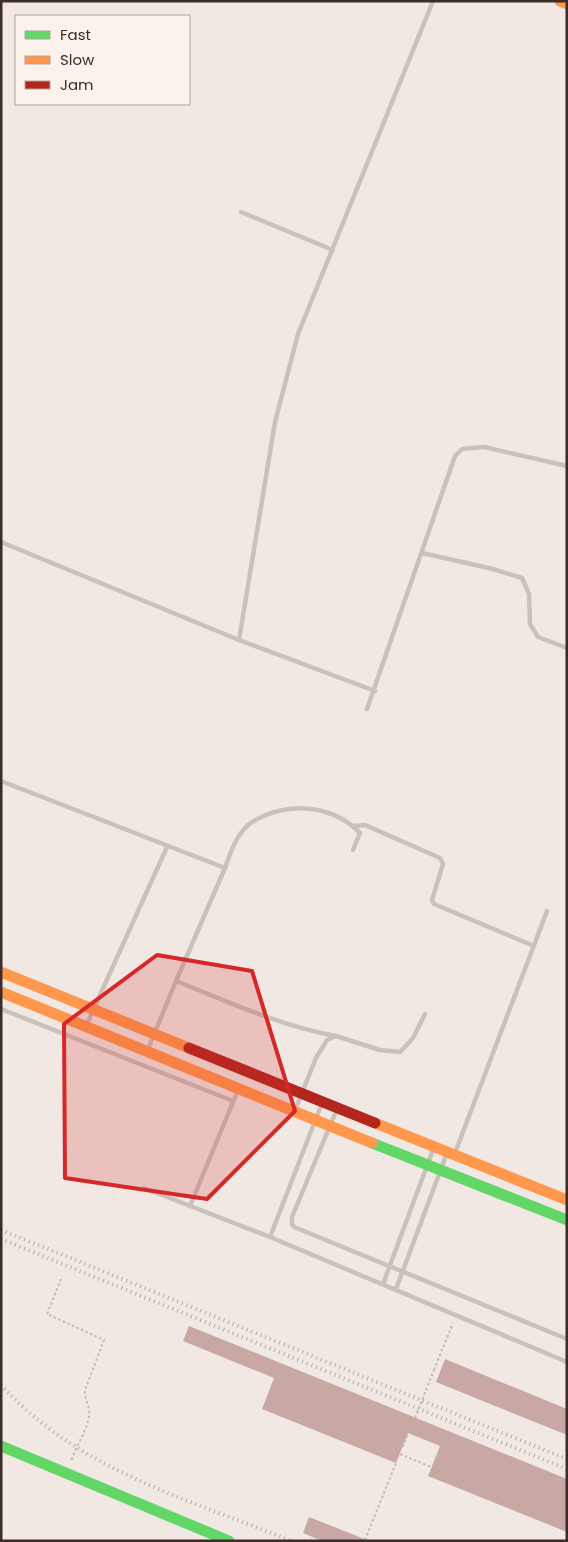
<svg xmlns="http://www.w3.org/2000/svg" width="568" height="1542" font-family="Poppins,sans-serif">
<style>
.building{fill:#c7a8a4}
.lines{fill:none;stroke-linecap:round;stroke-linejoin:round}
.path{stroke:#c3b9b5;stroke-width:2;stroke-dasharray:2.5 2.5;stroke-linecap:butt}
.lane{stroke:#cac1bd;stroke-width:4.5}
.fast{stroke:#63d668;stroke-width:11}
.slow{stroke:#ff974d;stroke-width:11}
.jam{stroke:#b3261e;stroke-width:11}
.rail{stroke:#b2aaa7;stroke-width:4;stroke-dasharray:1 4;stroke-linecap:butt}
.path-bridge{stroke:#c3b9b5;stroke-width:2;stroke-dasharray:2.5 2.5;stroke-linecap:butt}
.marked{fill:#d62828;fill-opacity:0.2;stroke:#d62828;stroke-width:4;stroke-linejoin:round}
</style>
<rect width="100%" height="100%" fill="#f1e8e4"/>
<g class="building">
<path d="M 189,1326 L 567,1479 L 567,1532 L 428,1476 L 440,1446 L 408,1433 L 396,1463 L 262,1409 L 274,1378 L 183,1341 Z"/>
<path d="M 445,1359 L 567,1409 L 567,1435 L 436,1382 Z"/>
<path d="M 309,1517 L 367,1540 L 367,1541 L 322,1541 L 303,1533 Z"/>
</g>
<g class="lines">
<g class="path">
<path d="M 61,1279 L 47,1314 L 104,1340 L 85,1390 C 84,1399 91,1408 89,1417 C 86,1433 75,1447 71,1462"/>
<path d="M 434,1370 L 453,1323"/>
<path d="M 403,1447 L 408,1433"/>
<path d="M 400,1454 L 431,1467"/>
<path d="M 365,1540 L 396,1463"/>
</g>
<g class="lane">
<path d="M 241,212 L 333,250"/>
<path d="M 1,542 L 239,640 L 375,691"/>
<path d="M 422,553 L 493,569 L 522,578 L 529,594 L 530,624 L 538,637 L 567,648"/>
<path d="M 239,640 L 275,422 L 298,334 L 433,1"/>
<path d="M 367,709 L 455,456 L 462,449 L 484,447 L 567,466"/>
<path d="M 1,781 L 225,868 C 230,854 235,838 246,827 C 251,821 260,818 266,815 C 298,802 336,808 360,833 L 353,850"/>
<path d="M 353,826 L 365,825 L 440,858 L 443,864 L 432,900 L 434,904 L 534,946"/>
<path d="M 176,981 L 225,868"/>
<path d="M 1,1009 L 233,1101"/>
<path d="M 86,1026 L 167,847"/>
<path d="M 148,1049 L 176,981 C 229,1002 280,1026 336,1036"/>
<path d="M 322,1103 L 270,1237 L 567,1362"/>
<path d="M 337,1109 L 292,1217 L 292,1224 L 294,1227 L 567,1339"/>
<path d="M 295,1110 L 316,1058 L 327,1040 L 336,1036 L 380,1050 L 400,1052 L 413,1038 L 425,1014"/>
<path d="M 455,1153 L 547,911"/>
<path d="M 144,1188 L 270,1237"/>
<path d="M 190,1206 L 238,1090"/>
<path d="M 383,1284 L 434,1147"/>
<path d="M 396,1289 L 447,1153"/>
</g>
<g class="fast">
<path d="M 372,1143 L 567,1220"/>
<path d="M 1,1446 L 229,1541"/>
</g>
<g class="slow">
<path d="M 560,1 L 567,4"/>
<path d="M 1,972 L 189,1048"/>
<path d="M 1,992 L 372,1143"/>
<path d="M 375,1123 L 567,1200"/>
</g>
<path class="jam" d="M 189,1048 L 375,1123"/>
<g class="rail">
<path d="M 1,1230 L 567,1459"/>
<path d="M 1,1239 L 567,1469"/>
<path d="M 1,1385 C 78,1470 188,1499 291,1541"/>
</g>
<path class="path-bridge" d="M 415,1418 L 434,1370"/>
</g>
<path class="marked" d="M 157,955 L 252,971 L 295,1111 L 207,1199 L 65,1178 L 64,1024 Z"/>
<rect width="568" height="1542" fill="none" stroke="#3c2c29" stroke-width="5"/>
<rect x="15" y="15" width="175" height="90" fill="#fcf2ec" stroke="#afa39e"/>
<rect x="25" y="31" width="25" height="8" fill="#63d668" stroke="#afa39e"/>
<text x="60" y="40" font-size="15" fill="#3c2c29">Fast</text>
<rect x="25" y="56" width="25" height="8" fill="#ff974d" stroke="#afa39e"/>
<text x="60" y="65" font-size="15" fill="#3c2c29">Slow</text>
<rect x="25" y="81" width="25" height="8" fill="#b3261e" stroke="#afa39e"/>
<text x="60" y="90" font-size="15" fill="#3c2c29">Jam</text>
</svg>
